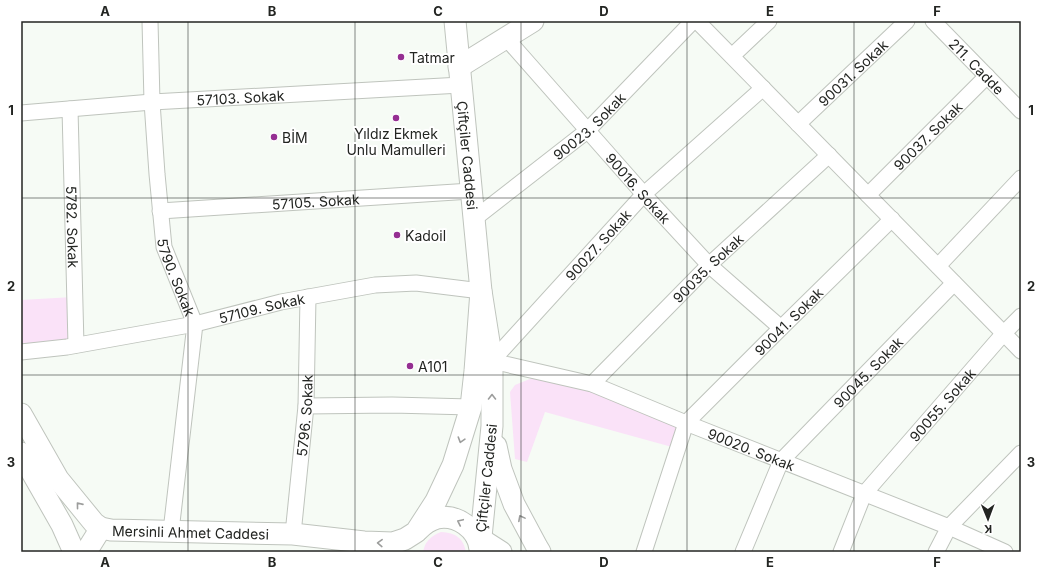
<svg xmlns="http://www.w3.org/2000/svg" width="1042" height="573" font-family="Inter,sans-serif">
<style>
.green{fill:#fae2f8}
.lines{fill:none;stroke-linecap:round;stroke-linejoin:round}
.street-casing{stroke:#bfc4bd;stroke-width:17}
.secondary-casing{stroke:#bfc4bd;stroke-width:23}
.street{stroke:#fff;stroke-width:15}
.secondary{stroke:#fff;stroke-width:21}
.oneway{stroke:#9c9d9c}
.grid{fill:none;stroke:#232522;stroke-width:1;stroke-opacity:0.55}
.poi-dot{fill:#952e92;stroke:#fff;stroke-width:1.5}
.labels{text-anchor:middle;dominant-baseline:central;stroke-width:4;stroke-linejoin:round;paint-order:stroke}
.poi-label{font-size:14px;fill:#232522;stroke:#fff;text-anchor:start}
.street-label{font-size:14px;fill:#232522;stroke:#fff}
.neatline{fill:none;stroke:#232522;stroke-width:1.5}
.grid-label{font-size:13px;text-anchor:middle;font-weight:bold;fill:#232522}
</style>
<rect width="100%" height="100%" fill="#f6fbf5"/>
<g class="green">
<path d="M 73,297 L 75,345 L 21,347 L 21,300 Z"/>
<path d="M 535,377 L 589,389 L 680,426 L 672,447 L 545,412 L 527,462 L 515,459 L 510,392 L 515,385 Z"/>
<path d="M 441,532 C 456,533 463,538 466,552 L 423,552 C 425,541 431,536 441,532 Z"/>
</g>
<g class="lines">
<g class="street-casing">
<g id="street">
<path id="s1" d="M 150,21 L 152,102 L 157,174 L 164,247 L 195,324 L 171,531"/>
<path d="M 697,21 L 1021,351"/>
<path id="s2" d="M 933,21 L 1021,111"/>
<path id="s3" d="M 506,38 L 648,199 L 709,265 L 781,328"/>
<path d="M 732,56 L 769,21"/>
<path id="s4" d="M 763,88 L 644,194 L 492,361 L 592,384 L 686,423 L 949,527 L 1005,552"/>
<path id="s5" d="M 70,109 L 76,345"/>
<path id="s6" d="M 21,113 L 152,102 L 461,85"/>
<path id="s7" d="M 798,124 L 907,21"/>
<path id="s8" d="M 868,195 L 987,76"/>
<path id="s9" d="M 160,211 L 471,191"/>
<path id="s10" d="M 474,219 L 587,131 L 693,21"/>
<path d="M 938,266 L 1021,178"/>
<path id="s11" d="M 21,352 L 67,347 L 195,324 L 281,302 L 375,285 L 416,283 L 481,291"/>
<path id="s12" d="M 592,384 L 709,265 L 829,155"/>
<path d="M 306,406 L 392,405 L 471,407"/>
<path id="s13" d="M 293,534 L 306,406 L 308,297"/>
<path id="s14" d="M 644,552 L 686,423 L 781,328 L 892,219"/>
<path id="s15" d="M 743,552 L 781,461 L 954,283"/>
<path id="s16" d="M 841,552 L 864,494 L 1004,333 L 1021,316"/>
<path d="M 936,552 L 949,527 L 1021,453"/>
</g>
</g>
<g class="secondary-casing">
<g id="secondary">
<path id="s17" d="M 455,21 L 481,291 L 492,361 L 492,426 L 480,547"/>
<path d="M 459,67 L 533,21"/>
<path id="s18" d="M 21,414 L 58,479 L 94,523 L 101,528 L 111,530 L 293,534 L 364,542 L 393,543 L 405,539 L 416,532 L 436,501 L 453,465 L 471,407 L 475,371 L 481,291"/>
<path d="M 496,446 L 501,469 L 514,504 L 537,547 L 540,552"/>
<path d="M 21,453 L 62,525 L 74,552"/>
<path d="M 418,530 C 423,525 429,520 437,518 C 457,514 478,529 480,549"/>
<path d="M 476,536 L 501,552"/>
<path d="M 86,552 L 101,528"/>
</g>
</g>
<use href="#street" class="street"/>
<use href="#secondary" class="secondary"/>
</g>
<defs><path id="oneway-chevron" d="M-2-3.5L2.5 0L-2 3.5" fill="none" stroke-width="1.6" stroke-linecap="round" stroke-linejoin="round"/></defs>
<g class="oneway">
<use href="#oneway-chevron" transform="translate(492 397) rotate(-90)"/>
<use href="#oneway-chevron" transform="translate(461 440) rotate(107)"/>
<use href="#oneway-chevron" transform="translate(79 505) rotate(-129)"/>
<use href="#oneway-chevron" transform="translate(521 518) rotate(-118)"/>
<use href="#oneway-chevron" transform="translate(460 522) rotate(-155)"/>
<use href="#oneway-chevron" transform="translate(380 543) rotate(-178)"/>
</g>
<path class="grid" d="M 188,21 L 188,552M 355,21 L 355,552M 521,21 L 521,552M 687,21 L 687,552M 854,21 L 854,552M 21,198 L 1021,198M 21,375 L 1021,375"/>
<g class="poi-dot">
<circle cx="401" cy="57" r="4"/>
<circle cx="396" cy="118" r="4"/>
<circle cx="274" cy="137" r="4"/>
<circle cx="397" cy="235" r="4"/>
<circle cx="410" cy="366" r="4"/>
</g>
<g class="labels">
<g class="poi-label">
<text x="409" y="57">Tatmar</text>
<text x="396" y="133" text-anchor="middle">Yıldız Ekmek<tspan x="396" dy="16">Unlu Mamulleri</tspan></text>
<text x="282" y="137">BİM</text>
<text x="405" y="235">Kadoil</text>
<text x="418" y="366">A101</text>
</g>
<g class="street-label">
<text stroke="none"><textPath href="#s2" startOffset="63">211. Cadde</textPath></text>
<text stroke="none"><textPath href="#s7" startOffset="75">90031. Sokak</textPath></text>
<text stroke="none"><textPath href="#s6" startOffset="220">57103. Sokak</textPath></text>
<text stroke="none"><textPath href="#s10" startOffset="148">90023. Sokak</textPath></text>
<text stroke="none"><textPath href="#s8" startOffset="84">90037. Sokak</textPath></text>
<text stroke="none"><textPath href="#s17" startOffset="135">Çiftçiler Caddesi</textPath></text>
<text stroke="none"><textPath href="#s3" startOffset="200">90016. Sokak</textPath></text>
<text stroke="none"><textPath href="#s9" startOffset="156">57105. Sokak</textPath></text>
<text stroke="none"><textPath href="#s5" startOffset="118">5782. Sokak</textPath></text>
<text transform="translate(598 245) rotate(-48)">90027. Sokak</text>
<text stroke="none"><textPath href="#s12" startOffset="164">90035. Sokak</textPath></text>
<text stroke="none"><textPath href="#s1" startOffset="259">5790. Sokak</textPath></text>
<text stroke="none"><textPath href="#s11" startOffset="245">57109. Sokak</textPath></text>
<text stroke="none"><textPath href="#s14" startOffset="280">90041. Sokak</textPath></text>
<text stroke="none"><textPath href="#s15" startOffset="223">90045. Sokak</textPath></text>
<text stroke="none"><textPath href="#s16" startOffset="181">90055. Sokak</textPath></text>
<text stroke="none"><textPath href="#s13" startOffset="119">5796. Sokak</textPath></text>
<text stroke="none"><textPath href="#s4" startOffset="660">90020. Sokak</textPath></text>
<text transform="translate(486 478) rotate(-84)">Çiftçiler Caddesi</text>
<text stroke="none"><textPath href="#s18" startOffset="230">Mersinli Ahmet Caddesi</textPath></text>
</g>
</g>
<rect width="1042" height="573" fill="none" stroke="#ffffff" stroke-width="44"/>
<g transform="translate(988 519) rotate(179)" stroke="#ffffff" stroke-width="3" paint-order="stroke">
<path d="M0-3L7 15L0 10L-7 15Z" fill="#232522"/>
<text y="-6" font-size="11" font-weight="bold" text-anchor="middle" fill="#232522">K</text>
</g>
<rect x="22" y="22" width="998" height="529" class="neatline"/>
<g class="grid-label">
<text x="105" y="16">A</text>
<text x="272" y="16">B</text>
<text x="438" y="16">C</text>
<text x="604" y="16">D</text>
<text x="770" y="16">E</text>
<text x="937" y="16">F</text>
<text x="11" y="115">1</text>
<text x="1031" y="115">1</text>
<text x="11" y="291">2</text>
<text x="1031" y="291">2</text>
<text x="11" y="467">3</text>
<text x="1031" y="467">3</text>
<text x="105" y="567">A</text>
<text x="272" y="567">B</text>
<text x="438" y="567">C</text>
<text x="604" y="567">D</text>
<text x="770" y="567">E</text>
<text x="937" y="567">F</text>
</g>
</svg>
